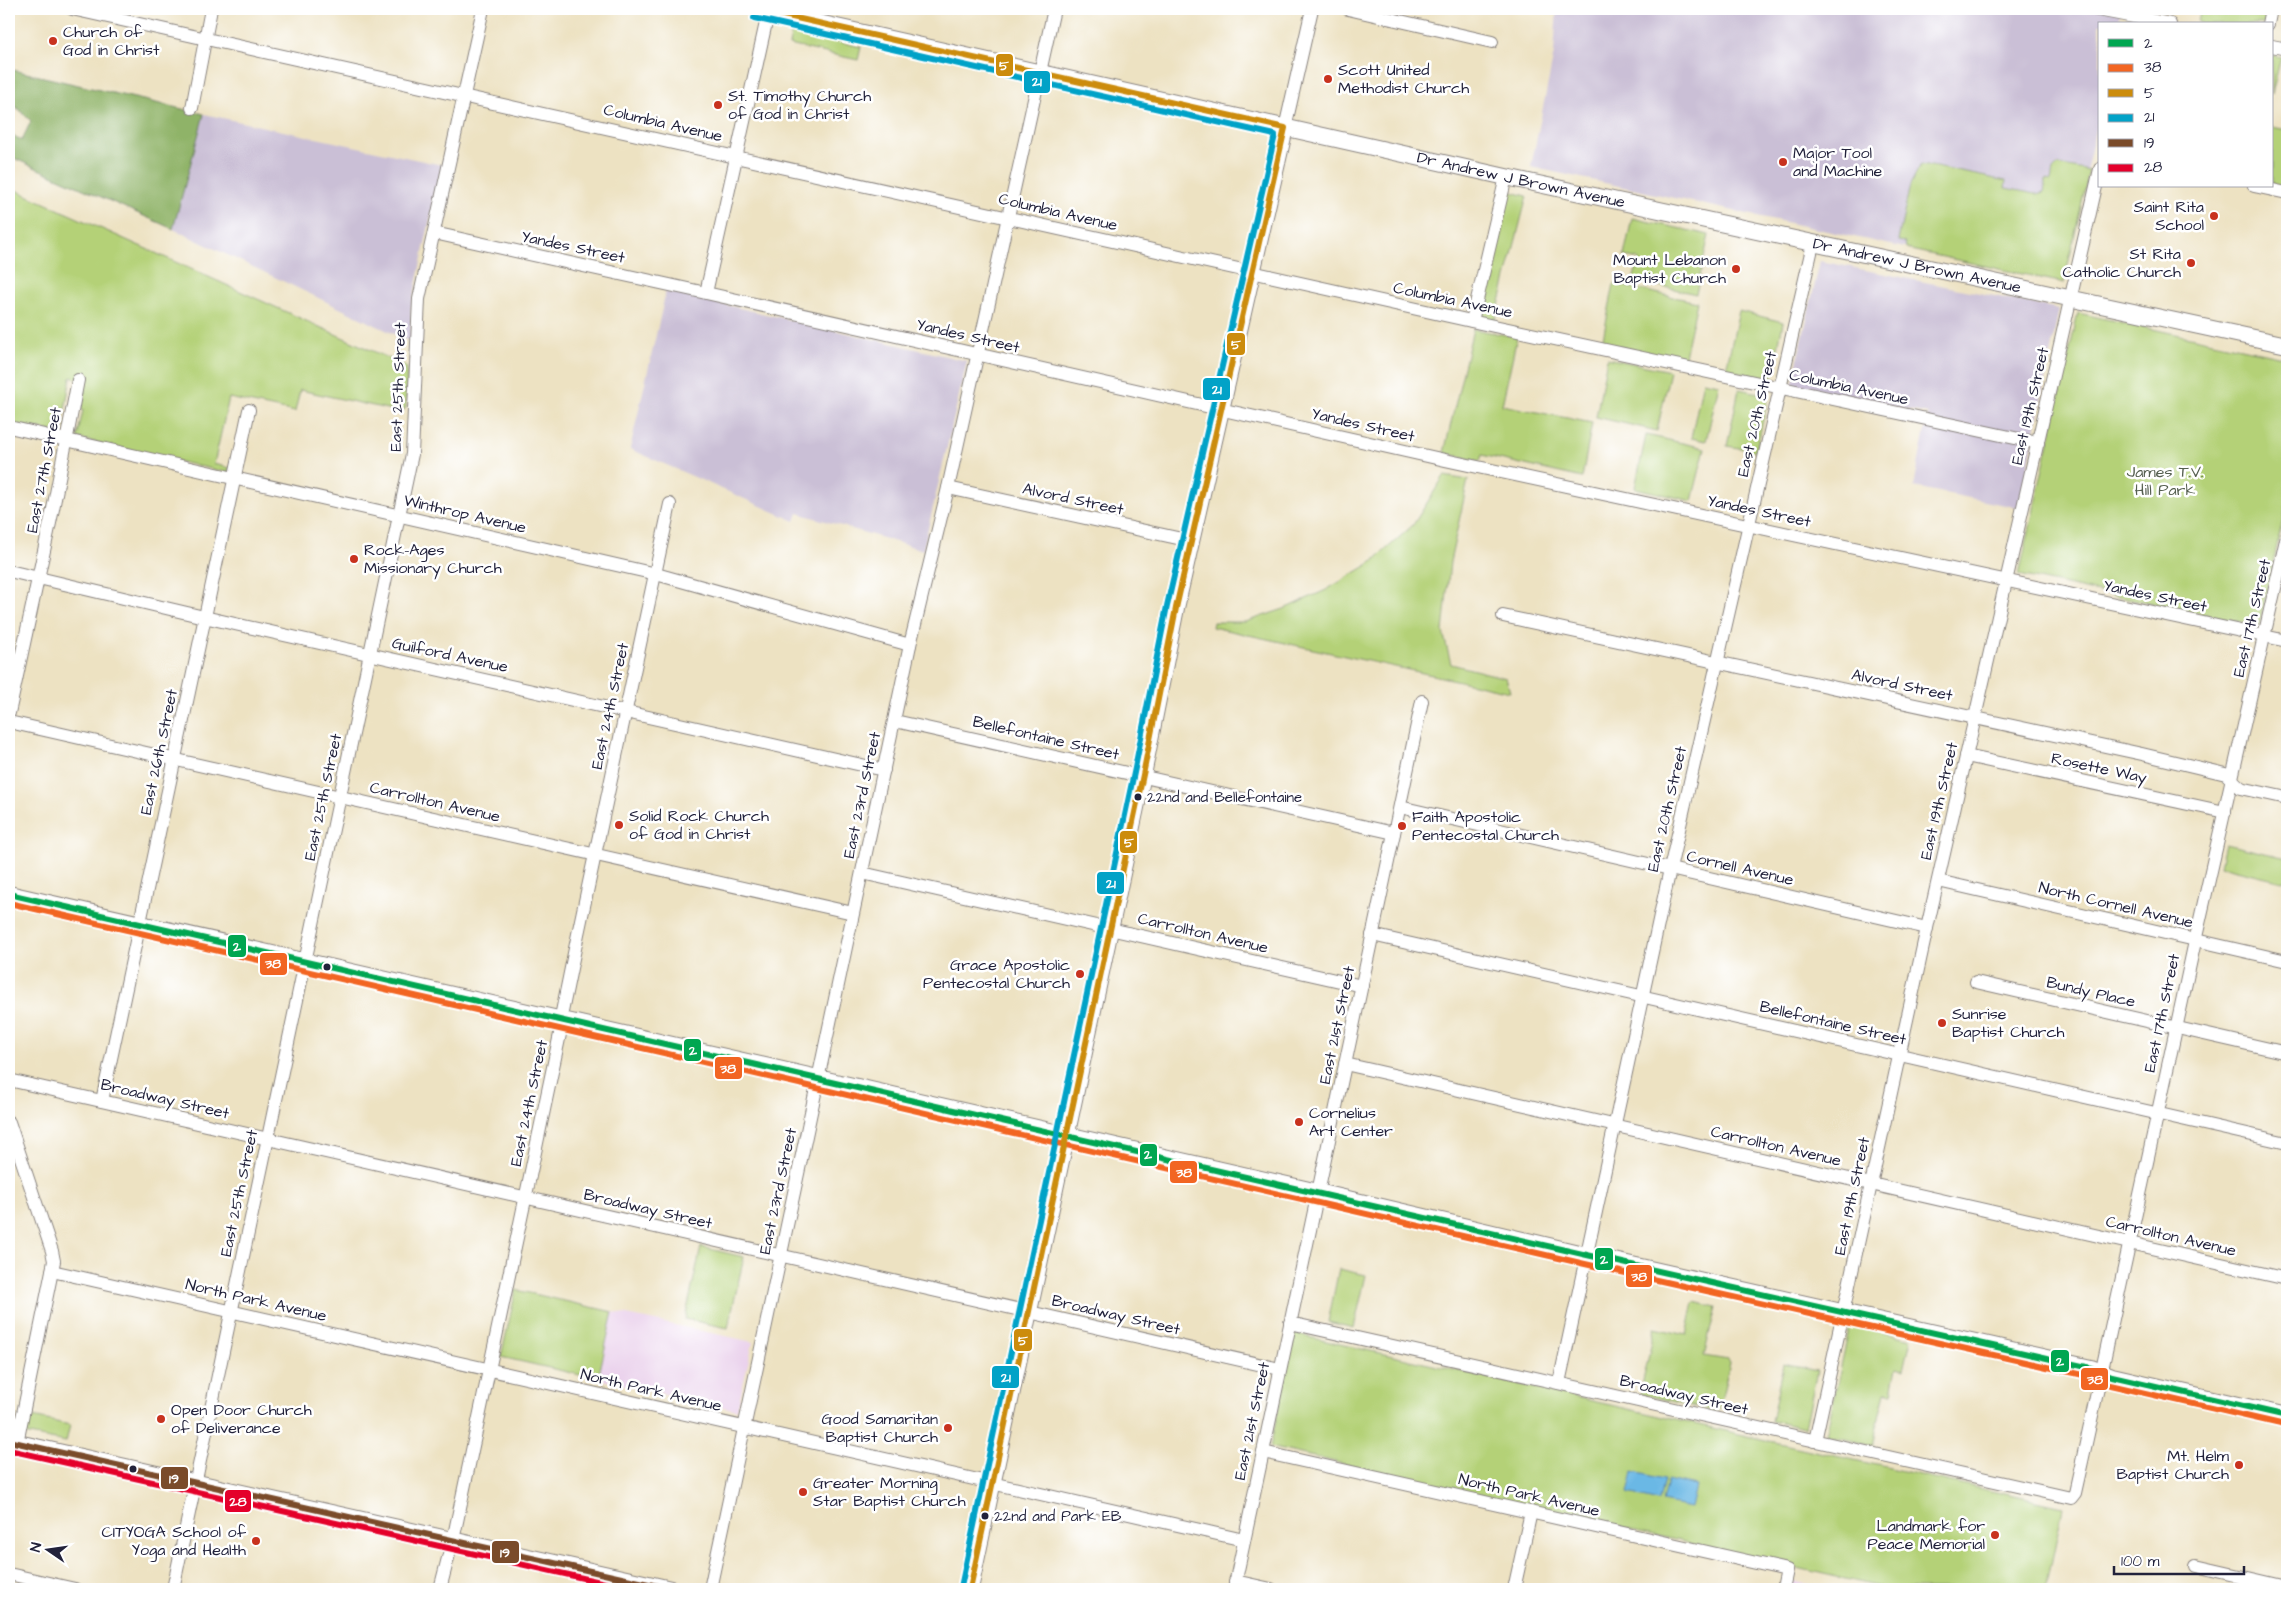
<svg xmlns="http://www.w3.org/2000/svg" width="2296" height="1598" font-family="'Architects Daughter',sans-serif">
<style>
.built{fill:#ead1ec}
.industrial{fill:#cabfd6}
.green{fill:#b4d177;stroke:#6b7a59}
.forest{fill:#8fb368;stroke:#586a52}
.water{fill:#6bb8e5;stroke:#466d90}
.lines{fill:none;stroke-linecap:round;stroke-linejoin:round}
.minor-casing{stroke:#88827e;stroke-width:14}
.major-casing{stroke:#88827e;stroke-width:18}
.minor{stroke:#fff;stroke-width:12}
.major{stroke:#fff;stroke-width:16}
.bus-1-casing{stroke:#fff;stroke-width:10}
.bus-2-casing{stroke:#fff;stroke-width:10}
.bus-3-casing{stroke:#fff;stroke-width:10}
.bus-4-casing{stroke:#fff;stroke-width:10}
.bus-5-casing{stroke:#fff;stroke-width:10}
.bus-6-casing{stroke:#fff;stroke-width:10}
.bus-1{stroke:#00a651;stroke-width:6}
.bus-2{stroke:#f26522;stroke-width:6}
.bus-3{stroke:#cc8c0c;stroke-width:6}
.bus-4{stroke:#02a2c7;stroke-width:6}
.bus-5{stroke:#7a4b2a;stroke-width:6}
.bus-6{stroke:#e4002b;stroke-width:6}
.poi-dot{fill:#c8321e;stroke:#fff;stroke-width:2}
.bus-dot{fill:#22223b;stroke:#fff;stroke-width:2}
.labels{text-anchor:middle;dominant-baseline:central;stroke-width:5;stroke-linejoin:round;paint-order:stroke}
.bus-label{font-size:15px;fill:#22223b;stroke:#fff;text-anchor:start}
.poi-label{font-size:16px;fill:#22223b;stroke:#fff;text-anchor:start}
.street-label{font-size:16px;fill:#22223b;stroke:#fff}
.park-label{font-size:16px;fill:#555f50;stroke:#fff}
.line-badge{stroke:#fff;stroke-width:2}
.badge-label{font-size:14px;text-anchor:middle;font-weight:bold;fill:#fff}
</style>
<rect width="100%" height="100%" fill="#fff"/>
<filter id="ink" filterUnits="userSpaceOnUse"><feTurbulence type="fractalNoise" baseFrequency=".02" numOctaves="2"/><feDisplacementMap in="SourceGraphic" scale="10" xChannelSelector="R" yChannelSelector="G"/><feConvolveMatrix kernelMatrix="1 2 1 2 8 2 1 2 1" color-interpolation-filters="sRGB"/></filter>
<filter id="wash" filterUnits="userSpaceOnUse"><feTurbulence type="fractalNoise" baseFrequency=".0096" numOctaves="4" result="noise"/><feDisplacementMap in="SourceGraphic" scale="20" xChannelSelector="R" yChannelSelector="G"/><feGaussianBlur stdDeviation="1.12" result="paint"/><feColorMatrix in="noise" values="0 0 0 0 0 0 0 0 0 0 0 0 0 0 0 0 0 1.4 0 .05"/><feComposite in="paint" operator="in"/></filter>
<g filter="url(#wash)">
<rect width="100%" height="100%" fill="#ede2c2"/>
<g class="built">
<path d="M 613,1312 L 753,1342 L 737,1410 L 598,1379 Z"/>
<path d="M 1792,1581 L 1829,1589 L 1790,1589 Z"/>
</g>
<g class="industrial">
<path d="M 1557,9 L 2121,9 L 2118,24 L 2100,24 L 2100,108 L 2062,282 L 1531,167 L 1554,53 Z"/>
<path d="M 204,114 L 442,165 L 411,308 L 411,342 L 173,229 Z"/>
<path d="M 1820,261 L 2059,309 L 2020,508 L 1914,487 L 1928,414 L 1792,385 Z"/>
<path d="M 666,291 L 967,361 L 923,550 L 798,513 L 795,521 L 630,449 Z"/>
</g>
<g class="green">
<path d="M 2201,9 L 2268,9 L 2264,24 L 2203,24 L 2198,22 Z"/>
<path d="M 792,31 L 861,47 L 858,60 L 789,45 Z"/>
<path d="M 2272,55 L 2281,57 L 2272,94 Z"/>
<path d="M 2272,127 L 2287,130 L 2287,189 L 2272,186 Z"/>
<path d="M 1921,164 L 2006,181 L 2005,188 L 2036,194 L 2044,192 L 2046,180 L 2051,181 L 2053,170 L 2058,165 L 2089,171 L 2064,283 L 1906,249 L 1905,242 L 1898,241 L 1910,185 Z"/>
<path d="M 9,187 L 404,365 L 407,368 L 406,408 L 401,412 L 300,390 L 295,412 L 229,398 L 214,464 L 230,468 L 229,473 L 77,438 L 83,410 L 81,409 L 85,391 L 82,390 L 84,381 L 71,377 L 63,420 L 66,421 L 61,433 L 9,423 Z"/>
<path d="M 1508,191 L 1527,196 L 1495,321 L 1484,319 L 1478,315 Z"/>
<path d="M 1632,218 L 1709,235 L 1696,294 L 1633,280 L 1639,259 L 1624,256 Z"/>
<path d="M 1614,284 L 1697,302 L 1684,361 L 1602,343 Z"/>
<path d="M 1739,311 L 1783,322 L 1772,380 L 1726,369 Z"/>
<path d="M 2078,313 L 2287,358 L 2287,501 L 2259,626 L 2019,575 Z"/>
<path d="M 1473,329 L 1517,337 L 1502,405 L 1592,423 L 1582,478 L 1482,455 L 1480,461 L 1444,453 Z"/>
<path d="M 1607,358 L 1670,371 L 1657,431 L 1596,417 Z"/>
<path d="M 1703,381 L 1719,384 L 1706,441 L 1691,438 Z"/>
<path d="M 1739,389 L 1769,395 L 1756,451 L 1727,446 Z"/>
<path d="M 1646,435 L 1705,448 L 1692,501 L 1635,488 Z"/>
<path d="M 1444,476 L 1468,480 L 1450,562 L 1443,632 L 1451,664 L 1506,678 L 1510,692 L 1212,627 L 1213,622 L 1245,622 L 1284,609 L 1326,590 L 1371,563 L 1413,525 Z"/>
<path d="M 2225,844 L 2287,858 L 2287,882 L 2220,866 Z"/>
<path d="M 701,1247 L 744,1257 L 728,1328 L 685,1319 Z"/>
<path d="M 1339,1269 L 1366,1275 L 1354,1328 L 1328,1322 Z"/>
<path d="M 516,1290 L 613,1312 L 598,1379 L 501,1357 Z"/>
<path d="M 1694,1302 L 1716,1307 L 1704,1356 L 1728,1360 L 1730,1363 L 1719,1409 L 1713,1411 L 1640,1394 L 1655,1328 L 1687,1335 Z"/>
<path d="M 1850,1325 L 1911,1339 L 1904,1370 L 1897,1368 L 1892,1392 L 1885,1391 L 1873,1445 L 1826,1435 Z"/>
<path d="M 1295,1334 L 2063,1507 L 2046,1589 L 1889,1589 L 1270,1447 Z"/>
<path d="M 1783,1364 L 1817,1371 L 1805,1428 L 1771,1421 Z"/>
<path d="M 28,1416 L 70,1425 L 66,1442 L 24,1434 Z"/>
</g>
<path class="forest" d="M 9,69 L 204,114 L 173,229 L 9,156 L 9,134 L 22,140 L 31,121 L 14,105 L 9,103 Z"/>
<g class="water">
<path d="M 1633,1472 L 1664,1479 L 1659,1501 L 1628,1494 Z"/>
<path d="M 1667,1480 L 1696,1486 L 1691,1508 L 1662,1502 Z"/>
</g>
</g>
<g filter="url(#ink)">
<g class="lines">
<g class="minor-casing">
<g id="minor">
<path d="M 72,9 L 1480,323 L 2038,443"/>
<path d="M 1348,9 L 1492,42"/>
<path d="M 2093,9 L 2170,24"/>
<path d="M 2268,24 L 2271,9"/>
<path d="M 2272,46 L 2287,49"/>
<path d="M 192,108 L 211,9"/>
<path d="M 1285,128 L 1312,9"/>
<path d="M 2254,186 L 2287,193"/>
<path d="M 434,233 L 706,293 L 1445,460 L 2287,641"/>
<path d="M 706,293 L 769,9"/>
<path d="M 1472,321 L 1506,177"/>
<path d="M 9,427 L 656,574 L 910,645"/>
<path d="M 948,488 L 1191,541"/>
<path d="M 9,571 L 204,617 L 884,770"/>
<path d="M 1503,616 L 2142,754 L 2226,774 L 2241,788 L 2287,798"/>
<path d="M 9,713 L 53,509 L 78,380"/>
<path d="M 895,721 L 1394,833"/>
<path d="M 9,722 L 853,913"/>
<path d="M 1966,756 L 2225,812"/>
<path d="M 1400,807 L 1927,928"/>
<path d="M 862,873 L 1362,986"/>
<path d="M 1938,881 L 2287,961"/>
<path d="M 1372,935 L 2287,1143"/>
<path d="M 1976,982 L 2287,1053"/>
<path d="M 1345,1064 L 2287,1279"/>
<path d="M 9,1080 L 1280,1369"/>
<path d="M 102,1101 L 249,410"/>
<path d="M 9,1122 L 52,1251 L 54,1261 L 17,1443"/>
<path d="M 52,1271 L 1244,1540"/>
<path d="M 1290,1323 L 2071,1498 L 2075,1493 L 2083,1457 L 2194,946 L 2287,535"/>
<path d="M 1559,1383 L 1670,869 L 1813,244"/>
<path d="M 1815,1441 L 1927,928 L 2100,169"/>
<path d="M 1263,1452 L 1787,1570 L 1783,1589"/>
<path d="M 2196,1566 L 2287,1587"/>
<path d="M 9,1574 L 75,1589"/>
<path d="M 1235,1581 L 1271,1589"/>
<path d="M 173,1589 L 412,454 L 419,299 L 483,9"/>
<path d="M 440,1589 L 455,1531 L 560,1034 L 562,1012 L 578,934 L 670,504"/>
<path d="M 710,1589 L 910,645 L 948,488 L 1054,9"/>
<path d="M 1234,1589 L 1422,701"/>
<path d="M 1514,1589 L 1531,1512"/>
</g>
</g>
<g class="major-casing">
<g id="major">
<path id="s1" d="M 756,9 L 1506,177 L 2287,345"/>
<path d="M 9,894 L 1318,1192 L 1587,1255 L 2091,1368 L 2112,1376 L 2287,1416"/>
<path d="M 9,1441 L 671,1589"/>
<path d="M 970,1589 L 1144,770 L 1176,608 L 1285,128"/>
</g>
</g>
<use href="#minor" class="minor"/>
<use href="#major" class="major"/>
<g class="bus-1-casing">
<path id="bus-1" d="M 9,894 L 1587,1255 L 2091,1368 L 2112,1376 L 2287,1416"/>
</g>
<g class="bus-2-casing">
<path id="bus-2" d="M 9,903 L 1585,1264 L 2088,1376 L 2110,1385 L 2285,1425"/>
</g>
<g class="bus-3-casing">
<path id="bus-3" d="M 756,9 L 1285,128 L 1176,608 L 1144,770 L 970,1589"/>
</g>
<g class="bus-4-casing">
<path id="bus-4" d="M 754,18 L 1275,135 L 1167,606 L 1135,768 L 961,1587"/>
</g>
<g class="bus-5-casing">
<path id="bus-5" d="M 9,1441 L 671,1589"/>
</g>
<g class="bus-6-casing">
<path id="bus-6" d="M 9,1450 L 632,1589"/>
</g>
<use href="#bus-1" class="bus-1"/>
<use href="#bus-2" class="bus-2"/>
<use href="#bus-3" class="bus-3"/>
<use href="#bus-4" class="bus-4"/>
<use href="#bus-5" class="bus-5"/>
<use href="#bus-6" class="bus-6"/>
</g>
</g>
<g class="poi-dot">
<circle cx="53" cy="41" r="5"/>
<circle cx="1328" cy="79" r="5"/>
<circle cx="718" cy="105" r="5"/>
<circle cx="1783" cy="162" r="5"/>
<circle cx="2214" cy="216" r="5"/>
<circle cx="2191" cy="263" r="5"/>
<circle cx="1736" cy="269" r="5"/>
<circle cx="354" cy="559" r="5"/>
<circle cx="619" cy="825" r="5"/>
<circle cx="1402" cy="826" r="5"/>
<circle cx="1080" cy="974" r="5"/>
<circle cx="1942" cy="1023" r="5"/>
<circle cx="1299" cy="1122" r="5"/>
<circle cx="161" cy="1419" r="5"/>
<circle cx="948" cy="1428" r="5"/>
<circle cx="2239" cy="1465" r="5"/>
<circle cx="803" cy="1492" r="5"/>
<circle cx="1995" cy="1535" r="5"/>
<circle cx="256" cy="1541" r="5"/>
</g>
<g class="bus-dot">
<circle cx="1138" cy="797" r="4.5"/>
<circle cx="327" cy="967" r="4.5"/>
<circle cx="133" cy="1469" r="4.5"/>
<circle cx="985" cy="1516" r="4.5"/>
</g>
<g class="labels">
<g class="bus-label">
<text x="1147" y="797">22nd and Bellefontaine</text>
<text x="994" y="1516">22nd and Park EB</text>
</g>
<g class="poi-label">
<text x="63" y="32">Church of<tspan x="63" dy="18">God in Christ</tspan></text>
<text x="1338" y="70">Scott United<tspan x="1338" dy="18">Methodist Church</tspan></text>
<text x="728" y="96">St. Timothy Church<tspan x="728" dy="18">of God in Christ</tspan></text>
<text x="1793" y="153">Major Tool<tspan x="1793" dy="18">and Machine</tspan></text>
<text x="2204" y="207" text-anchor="end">Saint Rita<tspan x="2204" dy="18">School</tspan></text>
<text x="2181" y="254" text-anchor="end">St Rita<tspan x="2181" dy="18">Catholic Church</tspan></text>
<text x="1726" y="260" text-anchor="end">Mount Lebanon<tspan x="1726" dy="18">Baptist Church</tspan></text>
<text x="364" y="550">Rock-Ages<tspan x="364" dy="18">Missionary Church</tspan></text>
<text x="629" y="816">Solid Rock Church<tspan x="629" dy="18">of God in Christ</tspan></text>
<text x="1412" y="817">Faith Apostolic<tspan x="1412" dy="18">Pentecostal Church</tspan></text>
<text x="1070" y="965" text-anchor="end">Grace Apostolic<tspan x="1070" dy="18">Pentecostal Church</tspan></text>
<text x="1952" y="1014">Sunrise<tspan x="1952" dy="18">Baptist Church</tspan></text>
<text x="1309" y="1113">Cornelius<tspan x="1309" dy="18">Art Center</tspan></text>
<text x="171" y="1410">Open Door Church<tspan x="171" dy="18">of Deliverance</tspan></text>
<text x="938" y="1419" text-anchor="end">Good Samaritan<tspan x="938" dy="18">Baptist Church</tspan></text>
<text x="2229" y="1456" text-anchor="end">Mt. Helm<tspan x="2229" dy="18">Baptist Church</tspan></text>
<text x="813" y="1483">Greater Morning<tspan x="813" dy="18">Star Baptist Church</tspan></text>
<text x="1985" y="1526" text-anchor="end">Landmark for<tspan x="1985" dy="18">Peace Memorial</tspan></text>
<text x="246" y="1532" text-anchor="end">CITYOGA School of<tspan x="246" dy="18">Yoga and Health</tspan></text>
</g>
<g class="street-label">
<text transform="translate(663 123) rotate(13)">Columbia Avenue</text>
<text stroke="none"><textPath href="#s1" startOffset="784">Dr Andrew J Brown Avenue</textPath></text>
<text transform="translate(1058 212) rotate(13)">Columbia Avenue</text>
<text transform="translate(573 247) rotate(12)">Yandes Street</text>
<text stroke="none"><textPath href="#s1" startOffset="1189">Dr Andrew J Brown Avenue</textPath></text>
<text transform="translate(1453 300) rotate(12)">Columbia Avenue</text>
<text transform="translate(968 336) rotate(13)">Yandes Street</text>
<text transform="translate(398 387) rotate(-88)">East 25th Street</text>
<text transform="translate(1849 387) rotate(12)">Columbia Avenue</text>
<text transform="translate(2030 406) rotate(-77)">East 19th Street</text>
<text transform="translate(1757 414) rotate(-77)">East 20th Street</text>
<text transform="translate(1363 425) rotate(13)">Yandes Street</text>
<text transform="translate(44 470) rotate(-79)">East 27th Street</text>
<text transform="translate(1073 499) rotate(12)">Alvord Street</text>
<text transform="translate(1759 511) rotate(12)">Yandes Street</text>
<text transform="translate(465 514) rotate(13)">Winthrop Avenue</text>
<text transform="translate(2155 596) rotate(12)">Yandes Street</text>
<text transform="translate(2252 618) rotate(-77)">East 17th Street</text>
<text transform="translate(450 655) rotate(12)">Guilford Avenue</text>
<text transform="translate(1902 685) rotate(12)">Alvord Street</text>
<text transform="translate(610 706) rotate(-78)">East 24th Street</text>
<text transform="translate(1046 738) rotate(13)">Bellefontaine Street</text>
<text transform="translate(159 752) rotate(-78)">East 26th Street</text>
<text transform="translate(2099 768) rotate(12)">Rosette Way</text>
<text transform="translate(862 795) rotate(-78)">East 23rd Street</text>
<text transform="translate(323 797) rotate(-78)">East 25th Street</text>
<text transform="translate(1939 801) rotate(-77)">East 19th Street</text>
<text transform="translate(435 802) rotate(13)">Carrollton Avenue</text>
<text transform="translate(1667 809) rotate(-77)">East 20th Street</text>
<text transform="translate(1740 868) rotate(13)">Cornell Avenue</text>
<text transform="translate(2116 905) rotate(13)">North Cornell Avenue</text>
<text transform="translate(1203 933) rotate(13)">Carrollton Avenue</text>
<text transform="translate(2091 992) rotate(13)">Bundy Place</text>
<text transform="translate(2162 1013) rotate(-78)">East 17th Street</text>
<text transform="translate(1833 1023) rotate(13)">Bellefontaine Street</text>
<text transform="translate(1337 1025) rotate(-78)">East 21st Street</text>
<text transform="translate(165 1099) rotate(13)">Broadway Street</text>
<text transform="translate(529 1103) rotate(-78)">East 24th Street</text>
<text transform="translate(1776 1146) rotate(13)">Carrollton Avenue</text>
<text transform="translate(778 1191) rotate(-78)">East 23rd Street</text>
<text transform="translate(239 1193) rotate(-78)">East 25th Street</text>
<text transform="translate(1852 1196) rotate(-78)">East 19th Street</text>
<text transform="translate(648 1209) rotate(13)">Broadway Street</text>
<text transform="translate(2171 1236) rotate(13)">Carrollton Avenue</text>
<text transform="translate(256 1300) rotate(13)">North Park Avenue</text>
<text transform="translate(1116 1315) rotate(13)">Broadway Street</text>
<text transform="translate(651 1390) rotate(13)">North Park Avenue</text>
<text transform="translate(1684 1395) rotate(13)">Broadway Street</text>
<text transform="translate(1252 1421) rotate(-78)">East 21st Street</text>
<text transform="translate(1529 1495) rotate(13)">North Park Avenue</text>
</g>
<g class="park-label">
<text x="2165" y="472">James T.V.<tspan x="2165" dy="18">Hill Park</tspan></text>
</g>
</g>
<g class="line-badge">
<rect x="995" y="53" width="19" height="24" rx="5" fill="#cc8c0c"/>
<rect x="1023" y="70" width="28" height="24" rx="5" fill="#02a2c7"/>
<rect x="1226" y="332" width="20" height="24" rx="5" fill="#cc8c0c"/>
<rect x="1202" y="377" width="29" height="24" rx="5" fill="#02a2c7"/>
<rect x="1119" y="830" width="19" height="24" rx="5" fill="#cc8c0c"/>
<rect x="1096" y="871" width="29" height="24" rx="5" fill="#02a2c7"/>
<rect x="227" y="934" width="20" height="24" rx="5" fill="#00a651"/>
<rect x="259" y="952" width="29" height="24" rx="5" fill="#f26522"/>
<rect x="683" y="1038" width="19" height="24" rx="5" fill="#00a651"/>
<rect x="714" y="1056" width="29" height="24" rx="5" fill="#f26522"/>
<rect x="1139" y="1143" width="19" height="24" rx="5" fill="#00a651"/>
<rect x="1169" y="1160" width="29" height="24" rx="5" fill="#f26522"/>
<rect x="1594" y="1247" width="20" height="24" rx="5" fill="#00a651"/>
<rect x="1625" y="1264" width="28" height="24" rx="5" fill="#f26522"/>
<rect x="1013" y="1328" width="20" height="24" rx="5" fill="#cc8c0c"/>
<rect x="2050" y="1349" width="20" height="24" rx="5" fill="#00a651"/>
<rect x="991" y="1365" width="29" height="24" rx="5" fill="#02a2c7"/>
<rect x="2080" y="1367" width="29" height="24" rx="5" fill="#f26522"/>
<rect x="160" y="1466" width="29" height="24" rx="5" fill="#7a4b2a"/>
<rect x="224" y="1489" width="28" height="24" rx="5" fill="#e4002b"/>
<rect x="491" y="1540" width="29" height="24" rx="5" fill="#7a4b2a"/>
</g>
<g class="badge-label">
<text x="1004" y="70">5</text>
<text x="1037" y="86">21</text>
<text x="1236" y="349">5</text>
<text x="1217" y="394">21</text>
<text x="1129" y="847">5</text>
<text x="1111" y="888">21</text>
<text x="237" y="951">2</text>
<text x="273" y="968">38</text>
<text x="693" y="1055">2</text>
<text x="728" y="1073">38</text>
<text x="1148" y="1159">2</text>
<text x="1184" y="1177">38</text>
<text x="1604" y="1264">2</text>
<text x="1639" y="1281">38</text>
<text x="1023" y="1345">5</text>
<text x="2060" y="1366">2</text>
<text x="1006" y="1382">21</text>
<text x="2095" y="1384">38</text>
<text x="174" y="1483">19</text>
<text x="238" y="1506">28</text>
<text x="505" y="1557">19</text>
</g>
<rect width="2296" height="1598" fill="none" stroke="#fff" stroke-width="30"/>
<rect x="2098" y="22" width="175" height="165" fill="#ffffff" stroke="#a7a7b1"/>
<rect x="2108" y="39" width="25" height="8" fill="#00a651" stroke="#a7a7b1"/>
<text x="2144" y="48" font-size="15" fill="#22223b">2</text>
<rect x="2108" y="64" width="25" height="8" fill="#f26522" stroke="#a7a7b1"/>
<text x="2144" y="72" font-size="15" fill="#22223b">38</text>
<rect x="2108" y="89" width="25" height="8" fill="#cc8c0c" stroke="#a7a7b1"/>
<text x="2144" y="98" font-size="15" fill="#22223b">5</text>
<rect x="2108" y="114" width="25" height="8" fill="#02a2c7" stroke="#a7a7b1"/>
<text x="2144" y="122" font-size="15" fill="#22223b">21</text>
<rect x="2108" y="139" width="25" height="8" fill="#7a4b2a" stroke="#a7a7b1"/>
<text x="2144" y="148" font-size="15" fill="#22223b">19</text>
<rect x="2108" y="164" width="25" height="8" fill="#e4002b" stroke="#a7a7b1"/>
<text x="2144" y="172" font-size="15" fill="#22223b">28</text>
<g transform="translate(48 1550) rotate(283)" stroke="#ffffff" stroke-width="4" paint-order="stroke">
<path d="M0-4L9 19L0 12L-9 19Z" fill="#22223b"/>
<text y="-8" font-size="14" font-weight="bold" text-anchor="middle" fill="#22223b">N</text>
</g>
<path d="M2114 1566v8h130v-8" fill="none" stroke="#22223b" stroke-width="2.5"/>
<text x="2121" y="1566" font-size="15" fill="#22223b" stroke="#ffffff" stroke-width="4" paint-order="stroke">100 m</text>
</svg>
